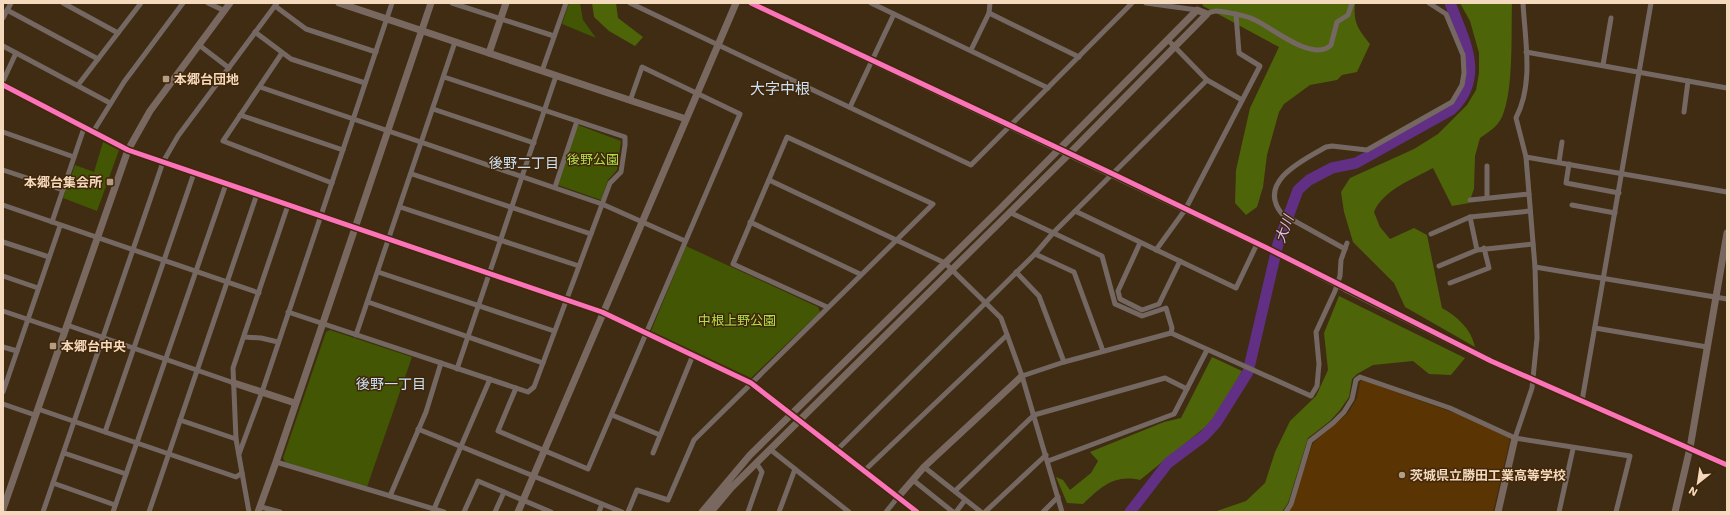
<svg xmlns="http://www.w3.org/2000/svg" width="1730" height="515" font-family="'Work Sans','Noto Sans JP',sans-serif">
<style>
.built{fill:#5a3503}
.green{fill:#425603}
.forest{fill:#4d6409}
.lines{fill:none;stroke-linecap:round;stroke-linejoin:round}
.river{stroke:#613084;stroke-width:11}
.street{stroke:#756862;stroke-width:5}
.secondary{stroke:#786860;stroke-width:7}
.secondary-bridge{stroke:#786860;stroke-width:7}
.cycleway-casing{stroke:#412709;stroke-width:8}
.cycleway{stroke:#fb73b8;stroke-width:5}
.poi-dot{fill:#b59c82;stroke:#412709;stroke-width:1.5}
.labels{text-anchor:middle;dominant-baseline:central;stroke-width:3;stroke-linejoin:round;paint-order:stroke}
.poi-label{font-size:13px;font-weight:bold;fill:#f5d9bd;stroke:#412709;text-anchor:start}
.park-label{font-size:13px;fill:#aee04a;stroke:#412709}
.neighbourhood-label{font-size:14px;fill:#cbe3f9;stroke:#412709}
.water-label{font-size:14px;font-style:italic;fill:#d8c0f2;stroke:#412709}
.quarter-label{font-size:15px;fill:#cbe3f9;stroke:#412709}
</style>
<rect width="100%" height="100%" fill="#3f2c13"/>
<path class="built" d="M 1362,380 L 1460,415 L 1508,437 L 1510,440 L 1493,512 L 1289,512 L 1313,443 L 1348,413 L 1357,398 L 1360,382 Z"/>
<g class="green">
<path d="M 569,3 L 580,3 L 583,20 L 596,38 L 562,24 Z"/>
<path d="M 578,125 L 621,141 L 617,170 L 608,180 L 601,200 L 558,185 Z"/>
<path d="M 103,142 L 119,150 L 97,211 L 63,198 L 75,165 L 94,172 Z"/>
<path d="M 686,246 L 818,307 L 820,312 L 751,378 L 651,331 Z"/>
<path d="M 330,330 L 412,357 L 367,487 L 285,462 L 283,458 L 326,332 Z"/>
</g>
<g class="forest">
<path d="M 592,3 L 616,3 L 618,18 L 643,37 L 635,46 L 609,31 L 594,17 Z"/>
<path d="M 1202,3 L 1355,3 C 1353,23 1358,29 1370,44 L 1357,72 L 1342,75 L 1337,80 L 1310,85 L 1284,104 L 1279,112 L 1267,155 L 1263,187 L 1257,207 L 1246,215 L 1235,203 L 1236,170 L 1250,108 L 1279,47 L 1203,6 Z"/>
<path d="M 1460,3 L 1512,3 C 1511,33 1514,90 1502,117 C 1497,127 1489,132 1480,138 L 1475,156 L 1474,189 L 1469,203 L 1452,206 L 1433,168 C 1413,179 1383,190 1374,212 L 1380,227 L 1390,239 L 1414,228 L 1427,235 L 1442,308 C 1458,317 1471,329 1475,347 L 1405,307 L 1394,283 L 1353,242 L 1344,212 L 1341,192 L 1350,178 L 1414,149 L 1438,134 L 1467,105 L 1476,90 L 1479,73 L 1479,53 L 1470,21 Z"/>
<path d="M 1339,296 L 1465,358 L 1451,375 L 1429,374 L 1413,361 L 1373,365 L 1357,374 L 1352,379 L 1349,397 L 1340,410 L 1330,421 L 1308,438 L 1288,503 L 1282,512 L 1214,512 L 1246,501 L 1265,483 L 1275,452 L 1290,421 L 1316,396 L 1328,370 L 1324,333 Z"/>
<path d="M 1212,357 L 1242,371 L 1214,420 L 1140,480 C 1114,474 1101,487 1083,504 L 1067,503 L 1056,477 L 1063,480 L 1070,490 L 1091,473 L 1098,461 L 1090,452 L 1164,422 L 1181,418 Z"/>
</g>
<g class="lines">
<path class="river" d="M 1130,512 L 1168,463 L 1204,436 L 1216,423 L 1248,372 L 1278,244 L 1298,190 L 1309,180 L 1332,168 L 1356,163 L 1451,110 C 1486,77 1464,40 1450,3"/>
<g class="street">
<path d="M 63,3 L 118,33"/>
<path d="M 208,3 L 225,11"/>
<path d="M 452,3 L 554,36"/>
<path d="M 630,3 L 971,165 L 1132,3"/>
<path d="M 871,3 L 1048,88"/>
<path d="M 1146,3 L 1197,10"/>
<path d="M 275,6 L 306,29 L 376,52"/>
<path d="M 7,10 L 98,59"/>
<path d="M 989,13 L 1079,57"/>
<path d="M 1207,14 C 1212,10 1218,11 1225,12 C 1235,14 1245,15 1255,20 C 1271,27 1313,63 1331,45 L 1337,22 L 1348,15 L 1352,3"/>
<path d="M 3,18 L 11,3"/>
<path d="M 255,32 L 291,59 L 365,83"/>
<path d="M 1168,40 L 1207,80 L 1242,100"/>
<path d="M 199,45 L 229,68"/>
<path d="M 3,46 L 110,103"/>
<path d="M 971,50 L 989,13 L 990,3"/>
<path d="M 1526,52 L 1727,88"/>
<path d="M 282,53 L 223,141 L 332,183"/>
<path d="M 1603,65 L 1611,18"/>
<path d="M 542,71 L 566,3"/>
<path d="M 3,81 L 16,53"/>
<path d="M 78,85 L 141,3"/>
<path d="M 260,87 L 602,204 L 685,241"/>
<path d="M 850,107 L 894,14"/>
<path d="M 433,109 L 534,143"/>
<path d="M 1684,112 L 1688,81"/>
<path d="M 240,115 L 343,150"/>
<path d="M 3,132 L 74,157"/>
<path d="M 93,132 L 124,82 L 183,3"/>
<path d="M 1526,157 L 1727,192"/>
<path d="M 1559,162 L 1562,142"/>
<path d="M 1569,164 L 1566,183 L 1619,193"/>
<path d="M 1487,166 L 1487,197"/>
<path d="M 3,170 L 63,190"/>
<path d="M 412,174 L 591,234"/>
<path d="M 769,180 L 945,263 L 1001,318 L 1022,376 L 1062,512"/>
<path d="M 555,187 L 577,121"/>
<path d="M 1470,200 L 1529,194"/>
<path d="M 3,205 L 259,293"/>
<path d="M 1572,205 L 1615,213"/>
<path d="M 400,207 L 579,266"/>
<path d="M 1075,211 L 1236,288 L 1257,244"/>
<path d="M 1009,212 L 1102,256 L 1115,304 L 1142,316 L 1166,308 L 1172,328 L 1171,333"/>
<path d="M 1470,217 L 1477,250"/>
<path d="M 52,222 L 84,128"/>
<path d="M 750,222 L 860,274"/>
<path d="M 1431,234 L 1470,217 L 1530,211"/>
<path d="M 3,242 L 49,257"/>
<path d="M 1140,243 L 1118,291 L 1120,299 L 1142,310 L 1159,304 L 1180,261"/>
<path d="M 1345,249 L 1282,214 C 1256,182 1303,160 1326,147 L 1332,146 L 1367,150 L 1452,102 L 1462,85 L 1464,73 L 1463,55 L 1446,14 L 1429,3"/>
<path d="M 1156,250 L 1185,210 L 1260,66 L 1239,53 L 1236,14"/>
<path d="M 1035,254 L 1074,272 L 1103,351"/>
<path d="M 1439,266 L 1477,250 L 1533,244"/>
<path d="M 1535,267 L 1727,299"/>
<path d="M 378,272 L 554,331"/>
<path d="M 1016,272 L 1039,296 L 1064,362"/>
<path d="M 3,276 L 38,288"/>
<path d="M 1450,283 L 1489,268 L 1484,248"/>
<path d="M 368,302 L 543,363"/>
<path d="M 3,311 L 65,332"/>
<path d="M 288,312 L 528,392 L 534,387 L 610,183 L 621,172 L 625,145 L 625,137 L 444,77"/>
<path d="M 67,325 L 234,383"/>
<path d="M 1595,328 L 1707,347"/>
<path d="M 356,335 L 455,42"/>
<path d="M 244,337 L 261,338 L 278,342"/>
<path d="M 3,347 L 17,351"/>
<path d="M 457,369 L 556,76"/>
<path d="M 1022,376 L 1064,362 L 1171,333 L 1311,396 L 1317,386 L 1319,364 L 1316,332 L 1335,291 L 1340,276 L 1341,260 L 1347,243"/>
<path d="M 516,388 L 498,431 L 588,469 L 740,114 L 642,67 L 630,101"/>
<path d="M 3,392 L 60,226"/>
<path d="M 1582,401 L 1651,3"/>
<path d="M 3,404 L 35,415"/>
<path d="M 38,409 L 236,477 L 242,473"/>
<path d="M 612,415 L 660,435"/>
<path d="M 180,420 L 236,439"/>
<path d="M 418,429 L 622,512"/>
<path d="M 105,432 L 194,173"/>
<path d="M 1515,438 L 1532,388 L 1537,338 L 1535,267 L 1526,157 L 1516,118 C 1534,83 1525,41 1523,3"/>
<path d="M 771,450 L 849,512"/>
<path d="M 837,450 L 1035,254 L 1053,233 L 1207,80"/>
<path d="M 64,453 L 126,474"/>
<path d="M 653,453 L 693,355"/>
<path d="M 239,454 L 262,392 L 392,3"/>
<path d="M 1048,461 L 1174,414 L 1207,350"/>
<path d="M 276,462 L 444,512"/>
<path d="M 924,467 L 981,512"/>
<path d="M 864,471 L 1007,335"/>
<path d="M 913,480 L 953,512"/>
<path d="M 53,483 L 115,505"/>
<path d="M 955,491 L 1034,415 L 1165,378 L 1187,389"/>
<path d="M 390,496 L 426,412 L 441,363"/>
<path d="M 261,507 L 280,512"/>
<path d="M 434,509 L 490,379"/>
<path d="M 43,512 L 163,162 L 178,136 L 277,3"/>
<path d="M 113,512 L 226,184"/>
<path d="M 149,512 L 257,194"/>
<path d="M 249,512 L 236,439 L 233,368 L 288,205"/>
<path d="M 464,512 L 478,481 L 551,512"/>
<path d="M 495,512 L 504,492"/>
<path d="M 599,512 L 602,504"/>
<path d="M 628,512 L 637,490 L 668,500 L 694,440 L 933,204 L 787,137 L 733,264 L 827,307"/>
<path d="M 748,512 L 762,472 L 757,464"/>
<path d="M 779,512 L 795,469"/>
<path d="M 886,512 L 898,497"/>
<path d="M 956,512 L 965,500"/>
<path d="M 985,512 L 1046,455"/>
<path d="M 1043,512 L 1058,497"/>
<path d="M 1286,512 L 1291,504 L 1310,441 L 1333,423 L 1344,412 L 1352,399 L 1356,380 L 1360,377 L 1450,408 L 1515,438 L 1630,456 L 1616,512"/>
<path d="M 1559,512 L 1573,449"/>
</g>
<g class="secondary">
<path d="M 339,3 L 686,119"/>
<path d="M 751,3 L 1267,248"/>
<path d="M 489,53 L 506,3"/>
<path d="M 3,85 L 128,150 L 602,312 L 751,383 L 917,512"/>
<path d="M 1346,289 L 1491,361 L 1727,465"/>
<path d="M 234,383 L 295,403"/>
<path d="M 898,497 L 924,467 L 1022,376"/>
<path d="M 3,509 L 128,150 L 150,111 L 230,3"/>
<path d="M 258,512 L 276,462 L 431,3"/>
<path d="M 518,512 L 736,3"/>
<path d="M 702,512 L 750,455 L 1001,208 L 1197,10 L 1207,14 L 1069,154 L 731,488 L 711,512"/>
<path d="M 1498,512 L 1515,438"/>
<path d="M 1675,512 L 1690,448 L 1727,233"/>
</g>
<path class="secondary-bridge" d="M 1267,248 L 1346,289"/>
<g class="cycleway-casing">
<g id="cycleway">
<path d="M 751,3 L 1113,174 L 1267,248 L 1491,361 L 1727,465"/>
<path d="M 3,85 L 128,150 L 602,312 L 751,383 L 917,512"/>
</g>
</g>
<use href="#cycleway" class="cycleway"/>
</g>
<g class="poi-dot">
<rect x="162" y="75" width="8" height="8" rx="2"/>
<rect x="106" y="178" width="8" height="8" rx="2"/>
<rect x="49" y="342" width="8" height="8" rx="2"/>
<circle cx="1402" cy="475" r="4"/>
</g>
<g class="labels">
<g class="poi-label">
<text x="174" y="79">本郷台団地</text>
<text x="102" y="182" text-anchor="end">本郷台集会所</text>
<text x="61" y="346">本郷台中央</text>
<text x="1410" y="475">茨城県立勝田工業高等学校</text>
</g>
<g class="park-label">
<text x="593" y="159">後野公園</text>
<text x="737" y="320">中根上野公園</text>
</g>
<g class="neighbourhood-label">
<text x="524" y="163">後野二丁目</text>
<text x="391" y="384">後野一丁目</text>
</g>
<g class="water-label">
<text transform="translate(1284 229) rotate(-70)">大川</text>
</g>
<g class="quarter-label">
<text x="780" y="89">大字中根</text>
</g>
</g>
<rect width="1730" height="515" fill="none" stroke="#f5d9bd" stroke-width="8"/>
<g transform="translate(1698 483) rotate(210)" stroke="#412709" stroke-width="3" paint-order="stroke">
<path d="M0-3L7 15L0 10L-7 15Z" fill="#f5d9bd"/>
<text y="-6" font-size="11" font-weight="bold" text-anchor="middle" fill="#f5d9bd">N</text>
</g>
</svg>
